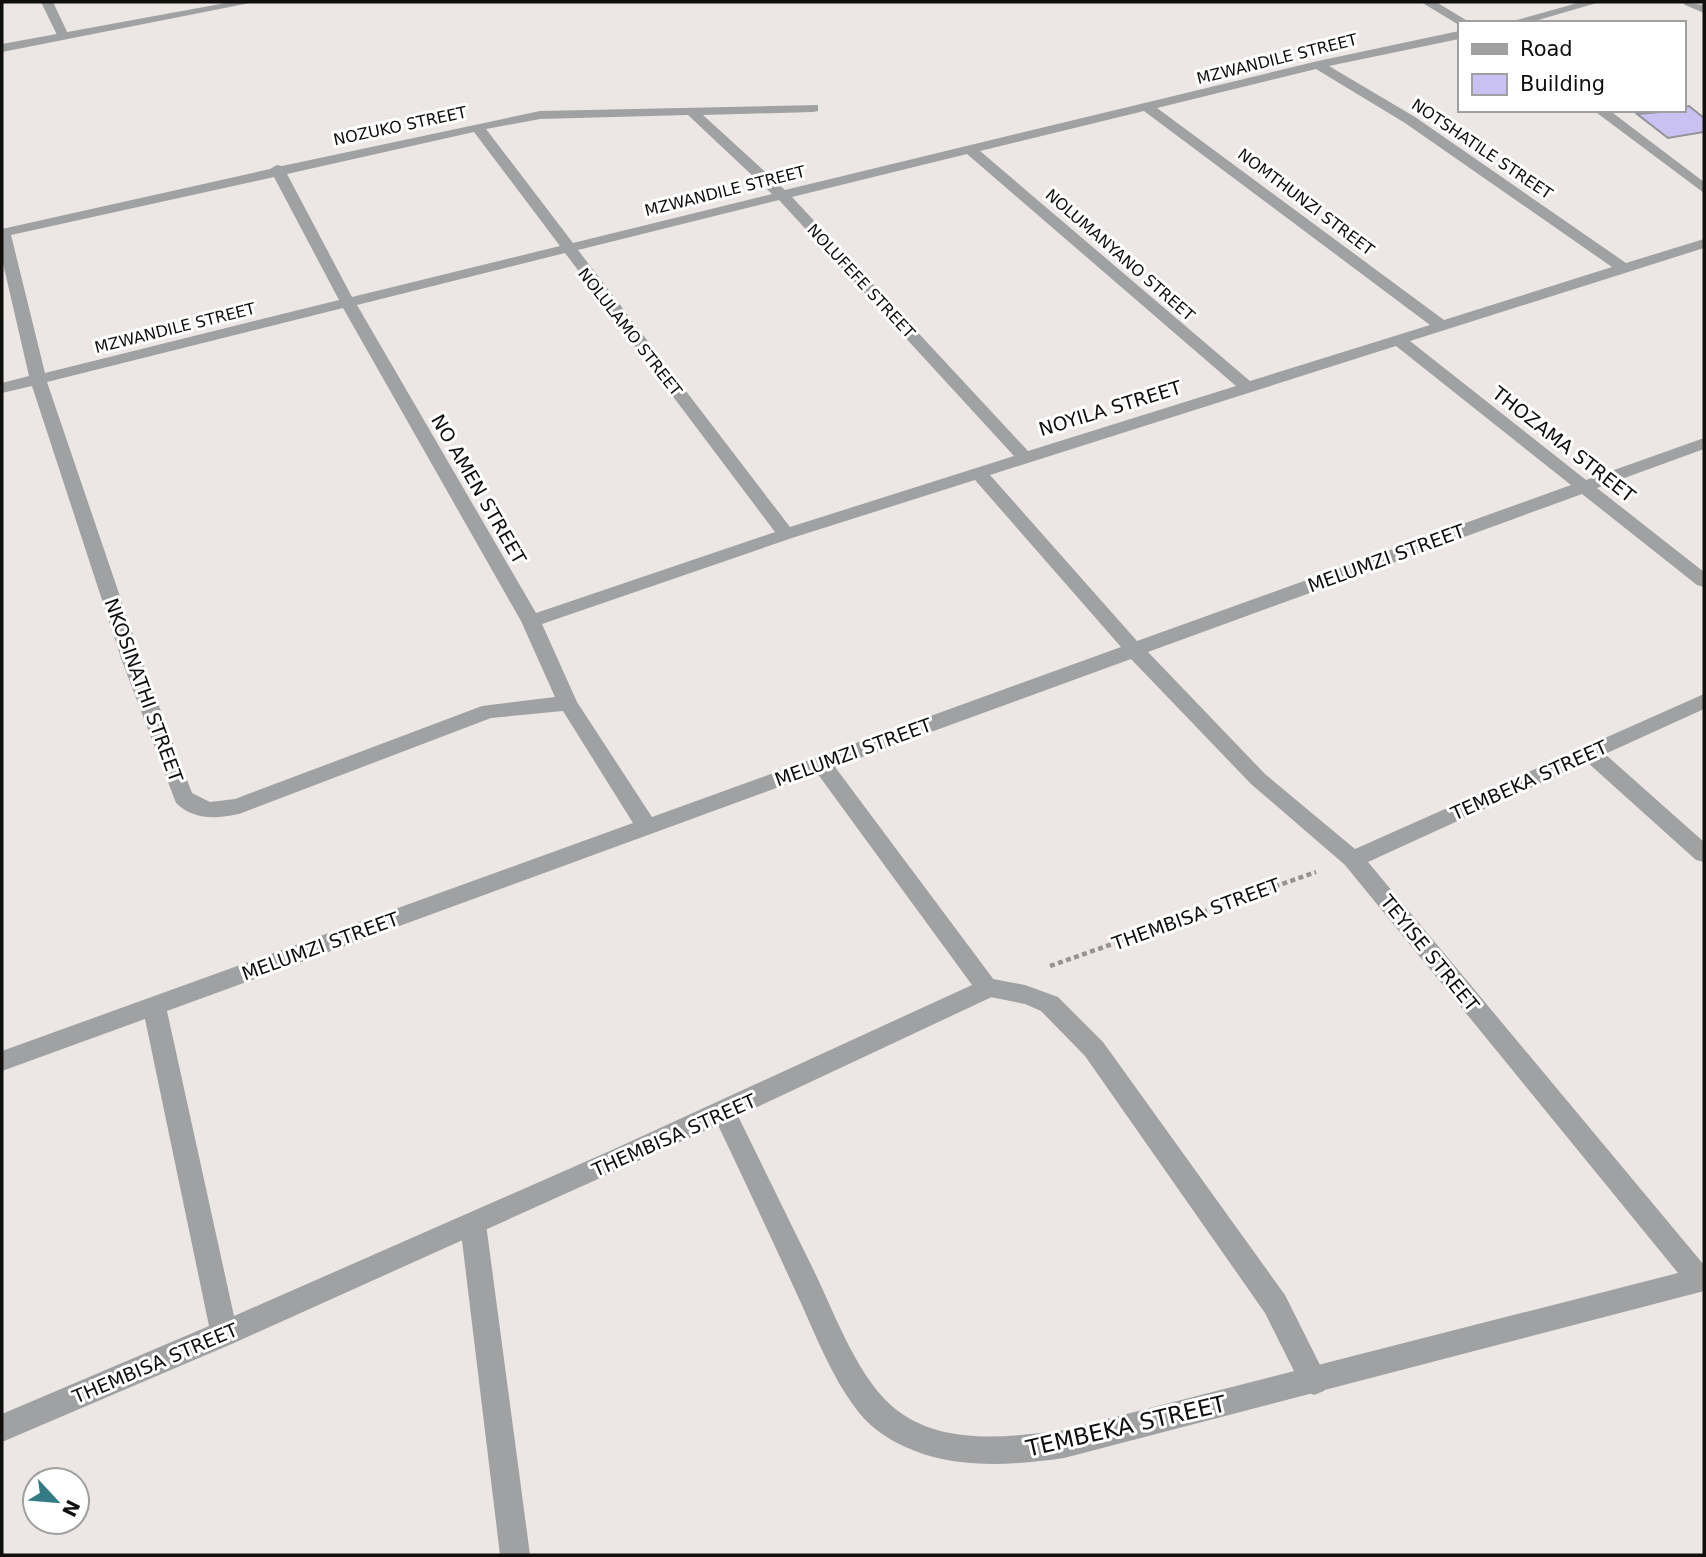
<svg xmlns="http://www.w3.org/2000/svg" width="1706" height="1557" font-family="'DejaVu Sans',sans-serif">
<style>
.building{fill:#c8c1f1;stroke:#949397;stroke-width:2}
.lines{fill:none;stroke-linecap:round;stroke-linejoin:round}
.path{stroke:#959290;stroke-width:4.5;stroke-dasharray:5 3.5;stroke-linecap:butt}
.service{fill:#a0a1a2;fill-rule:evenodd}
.minor{fill:#a0a1a2;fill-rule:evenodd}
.labels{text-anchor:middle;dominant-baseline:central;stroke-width:6;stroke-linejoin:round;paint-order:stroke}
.far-street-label{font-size:16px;fill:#100f0e;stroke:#fff}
.street-label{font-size:19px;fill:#100f0e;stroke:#fff}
.near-street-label{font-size:23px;fill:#100f0e;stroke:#fff}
</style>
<rect width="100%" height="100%" fill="#ece7e5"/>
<path class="building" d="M 1689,106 L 1704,118 L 1704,132 L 1668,138 L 1637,114 L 1683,110 L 1683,107 Z"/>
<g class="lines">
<path class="path" d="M 1050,966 L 1316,872"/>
<g class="service">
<path d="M 41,2 L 53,2 L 69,36 L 67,39 L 59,39 Z"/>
<path d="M 988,978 L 1025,985 L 1058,997 L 1103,1042 L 1285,1295 L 1328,1381 L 1324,1391 L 1314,1395 L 1304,1391 L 1265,1313 L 1085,1056 L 1041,1011 L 1025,1004 L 980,995 L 976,988 L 980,981 Z"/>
<path d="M 473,1212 L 482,1216 L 486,1224 L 530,1555 L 500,1555 L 460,1224 L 464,1216 Z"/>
</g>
<g class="minor">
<path d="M 231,2 L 255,2 L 2,52 L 2,44 Z"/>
<path d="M 1421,2 L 1436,2 L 1471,23 L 1459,25 Z"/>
<path d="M 1581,2 L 1600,2 L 1528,23 L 1506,23 Z"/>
<path d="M 1683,2 L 1704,5 L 1704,13 L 1685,5 Z"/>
<path d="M 1459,31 L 1459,39 L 1329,66 L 1415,117 L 1626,263 L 1704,239 L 1704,248 L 1410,341 L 1586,480 L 1704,438 L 1704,449 L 1597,488 L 1704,572 L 1704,587 L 1697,585 L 1582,494 L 1148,652 L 1265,774 L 1355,849 L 1704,694 L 1704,709 L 1605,754 L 1704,842 L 1704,862 L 1696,860 L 1587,762 L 1368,862 L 1704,1265 L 1704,1291 L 1064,1458 C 1002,1467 933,1471 878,1431 C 840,1403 815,1332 795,1290 C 770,1235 744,1180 718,1125 L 234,1343 L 2,1442 L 2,1414 L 209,1326 L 145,1019 L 2,1071 L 2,1051 L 633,823 L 563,711 L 491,718 L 239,814 C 215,819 194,820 176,803 L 122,661 L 32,386 L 2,393 L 2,383 L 29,376 L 2,259 L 2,229 L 270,169 L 277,165 L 282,166 L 540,111 L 818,105 L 818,111 L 813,112 L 703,115 L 785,190 L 1318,61 ZM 1316,69 L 1405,123 L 1612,267 L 1444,320 L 1157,108 ZM 1144,111 L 1430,325 L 1250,381 L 980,151 ZM 688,115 L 772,194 L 573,243 L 486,129 L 540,119 ZM 474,132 L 560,246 L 352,297 L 287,174 ZM 967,154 L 1236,386 L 1028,451 L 792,197 ZM 274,177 L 339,300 L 45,373 L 11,235 ZM 779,200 L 1014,456 L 790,527 L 578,250 ZM 565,253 L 775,532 L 536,613 L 357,305 ZM 343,308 L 521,621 L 555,697 L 482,706 L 235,799 L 210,802 L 192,793 L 142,661 L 47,382 ZM 1396,346 L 1571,485 L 1137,641 L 990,475 ZM 975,480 L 1121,647 L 652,817 L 577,702 L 542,624 L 792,538 ZM 1131,659 L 1251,784 L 1345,865 L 1678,1273 L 1064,1430 C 1010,1437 945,1446 898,1411 C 860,1383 836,1317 816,1275 C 790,1222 764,1169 738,1116 L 996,995 L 1000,988 L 835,767 ZM 817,773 L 972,985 L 612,1150 L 234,1316 L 167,1011 Z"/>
<path d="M 1593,110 L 1609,110 L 1704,182 L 1704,193 Z"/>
</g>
</g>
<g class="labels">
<g class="far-street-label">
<text transform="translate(1277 59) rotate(-14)">MZWANDILE STREET</text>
<text transform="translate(400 126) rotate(-12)">NOZUKO STREET</text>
<text transform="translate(1482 149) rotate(34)">NOTSHATILE STREET</text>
<text transform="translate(725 191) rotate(-14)">MZWANDILE STREET</text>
<text transform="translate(1306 202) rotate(37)">NOMTHUNZI STREET</text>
<text transform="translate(1120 255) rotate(41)">NOLUMANYANO STREET</text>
<text transform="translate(861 281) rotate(47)">NOLUFEFE STREET</text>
<text transform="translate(175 328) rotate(-14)">MZWANDILE STREET</text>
<text transform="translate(630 332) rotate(52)">NOLULAMO STREET</text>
</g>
<g class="street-label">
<text transform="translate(1110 408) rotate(-17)">NOYILA STREET</text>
<text transform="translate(1564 444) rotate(38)">THOZAMA STREET</text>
<text transform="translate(479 489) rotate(60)">NO AMEN STREET</text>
<text transform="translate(1386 558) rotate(-20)">MELUMZI STREET</text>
<text transform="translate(144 690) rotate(70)">NKOSINATHI STREET</text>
<text transform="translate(853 752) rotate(-20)">MELUMZI STREET</text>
<text transform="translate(1529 780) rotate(-24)">TEMBEKA STREET</text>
<text transform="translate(1196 914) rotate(-20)">THEMBISA STREET</text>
<text transform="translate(320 946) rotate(-20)">MELUMZI STREET</text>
<text transform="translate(1430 953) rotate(51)">TEYISE STREET</text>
<text transform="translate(674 1135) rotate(-24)">THEMBISA STREET</text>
<text transform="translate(155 1363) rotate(-23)">THEMBISA STREET</text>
</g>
<g class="near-street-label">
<text transform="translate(1126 1426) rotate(-13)">TEMBEKA STREET</text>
</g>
</g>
<rect width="1706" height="1557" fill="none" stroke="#100f0e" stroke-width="7"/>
<rect x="1458" y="21" width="228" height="91" fill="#ffffff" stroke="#9f9f9f" stroke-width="2"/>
<rect x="1472" y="44" width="35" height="10" fill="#a0a1a2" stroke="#9f9f9f" stroke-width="2"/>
<text x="1520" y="56" font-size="21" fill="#100f0e">Road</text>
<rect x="1472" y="74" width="35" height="21" fill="#c8c1f1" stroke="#9f9f9f" stroke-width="2"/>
<text x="1520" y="91" font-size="21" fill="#100f0e">Building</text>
<g transform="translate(56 1501) rotate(116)"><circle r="33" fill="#ffffff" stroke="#9f9f9f" stroke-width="2"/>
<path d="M0-5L12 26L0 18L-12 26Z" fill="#337a85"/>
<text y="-10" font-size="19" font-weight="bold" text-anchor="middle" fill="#100f0e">N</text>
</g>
</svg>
